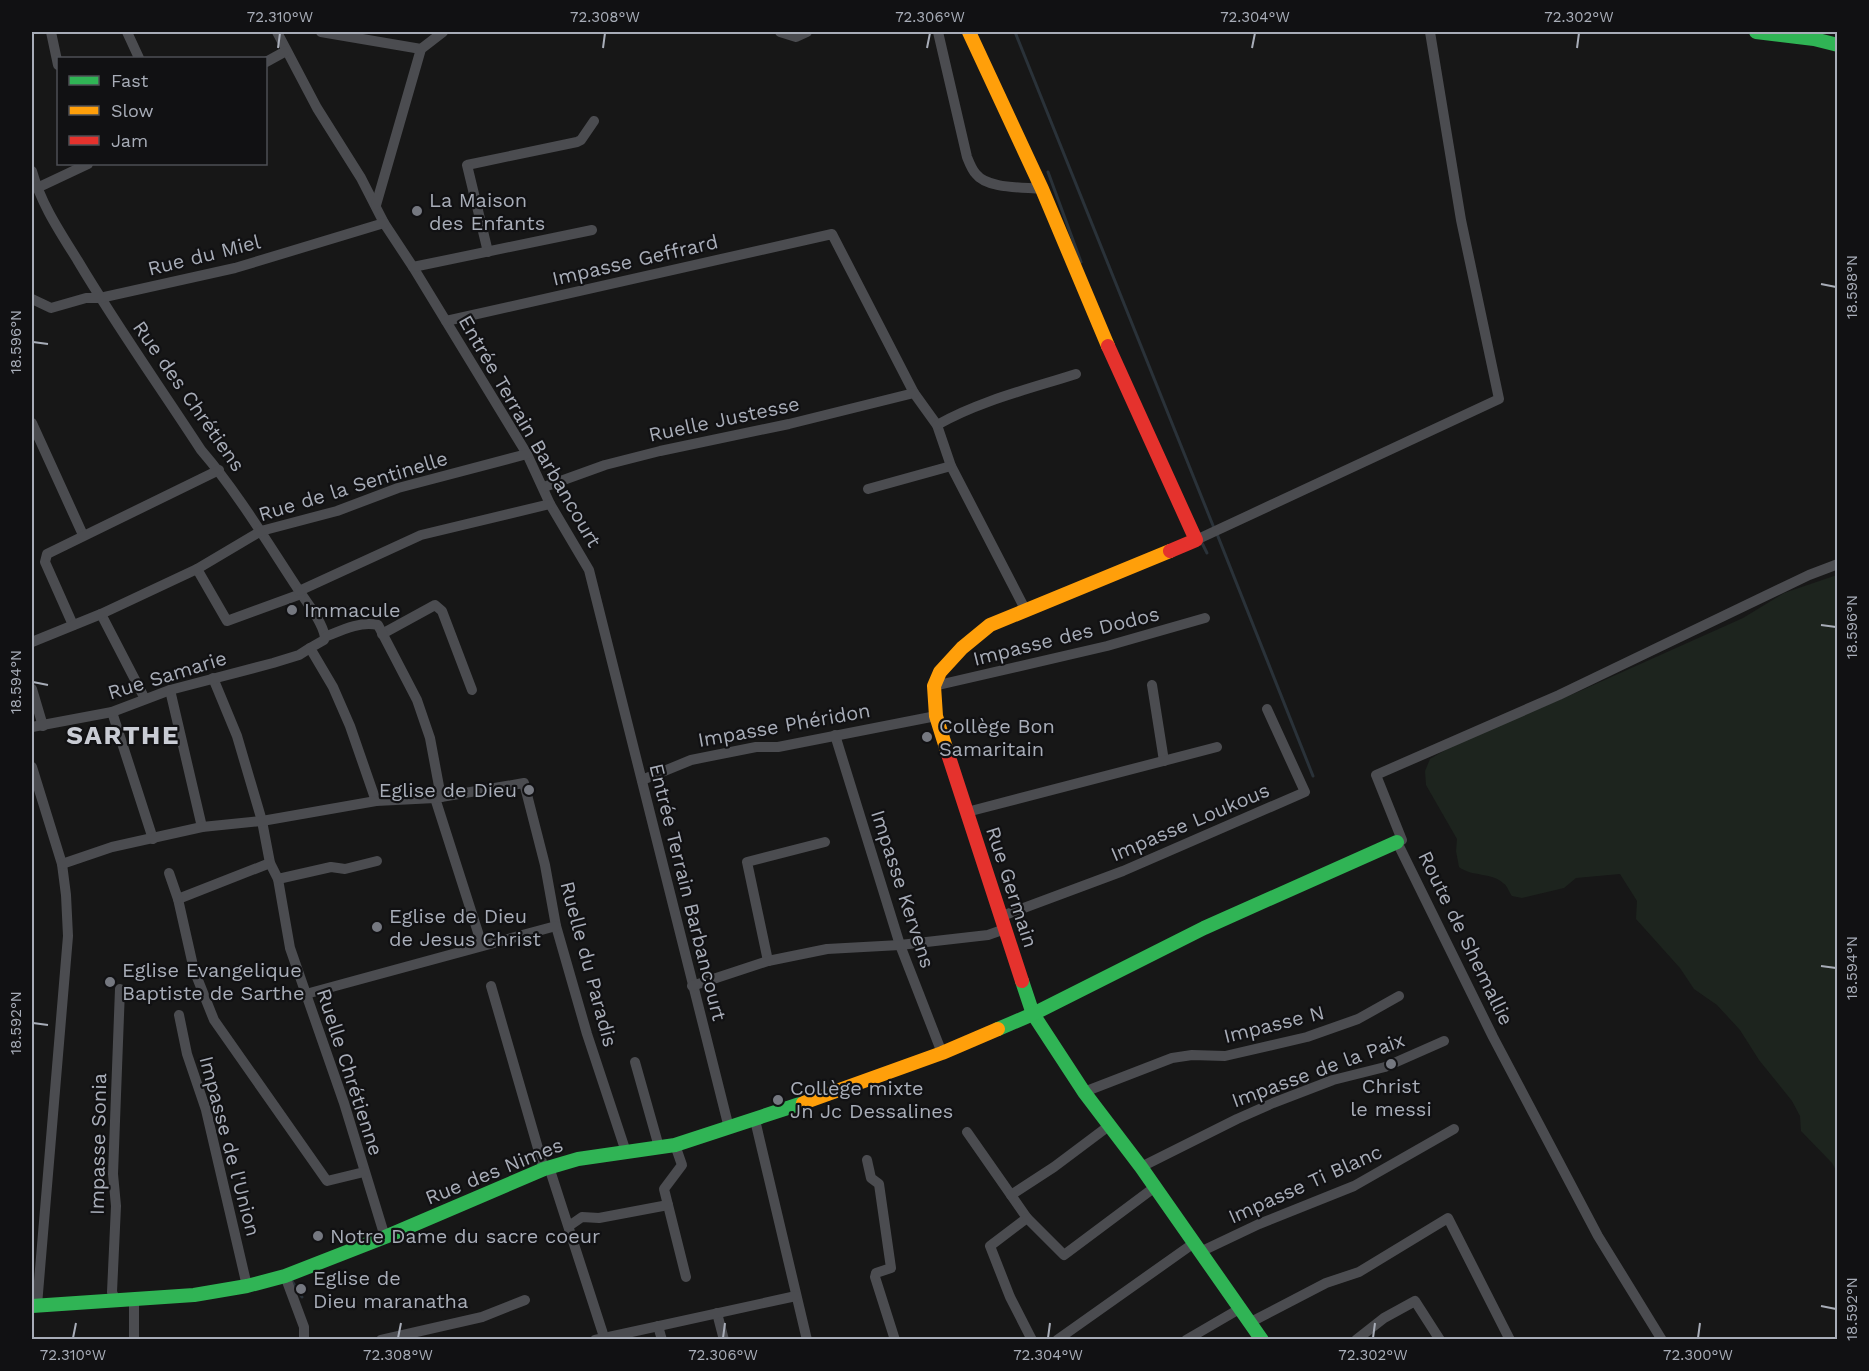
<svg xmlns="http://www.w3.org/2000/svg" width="1869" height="1371" font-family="'Work Sans',sans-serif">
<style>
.green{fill:#1d241e}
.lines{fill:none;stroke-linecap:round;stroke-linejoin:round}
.stream{stroke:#2a3239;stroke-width:3}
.street{stroke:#4b4c50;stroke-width:10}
.fast{stroke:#30b455;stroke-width:14}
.slow{stroke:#ff9f0a;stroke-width:14}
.jam{stroke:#e5322d;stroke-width:14}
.ticks{fill:none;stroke:#a8adb8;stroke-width:2}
.poi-dot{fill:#757880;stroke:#111113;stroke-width:2}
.labels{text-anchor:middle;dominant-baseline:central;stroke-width:4.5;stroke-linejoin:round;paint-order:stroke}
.poi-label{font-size:20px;fill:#a8adb8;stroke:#111113;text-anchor:start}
.street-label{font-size:20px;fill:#a8adb8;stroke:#111113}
.district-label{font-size:26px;font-weight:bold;letter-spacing:1.5px;fill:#c9ccd4;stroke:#111113}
.neatline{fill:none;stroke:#a8adb8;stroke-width:2}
.ticks-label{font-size:15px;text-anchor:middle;fill:#a8adb8}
</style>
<rect width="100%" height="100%" fill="#171717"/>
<path class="green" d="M 1837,575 L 1838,577 L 1837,1172 L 1832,1163 L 1801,1131 L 1800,1116 L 1792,1101 L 1759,1060 L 1740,1030 L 1717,1005 L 1694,989 L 1680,968 L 1636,919 L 1637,901 L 1620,874 L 1576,878 L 1564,888 L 1522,898 L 1512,896 C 1509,892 1507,885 1503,883 C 1491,872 1472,877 1459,867 L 1456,851 L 1457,839 L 1426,785 L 1425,771 L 1430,759 L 1457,743 L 1580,691 L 1743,618 L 1784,593 Z"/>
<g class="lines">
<g class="stream">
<path d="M 1015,32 L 1214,528"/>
<path d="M 1048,172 L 1081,262"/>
<path d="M 1217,534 L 1313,776"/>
<path d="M 1201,541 L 1207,553"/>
<path d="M 292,1281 L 302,1297"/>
</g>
<g class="street">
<path d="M 51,32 L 58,65"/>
<path d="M 127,32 L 139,58"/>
<path d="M 277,32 L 317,108 L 361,178 L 384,223 L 413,267 L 527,454 L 550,504 L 589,570 L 729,1128"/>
<path d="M 321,32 L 421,49"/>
<path d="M 780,32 L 796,37 L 807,32"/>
<path d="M 938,32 L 967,157 C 969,162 972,170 976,174 C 987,189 1024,187 1042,189"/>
<path d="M 266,62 L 286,51"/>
<path d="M 32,171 C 41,204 60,232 78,261 C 116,325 160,387 201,450 C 238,493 267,542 298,589 C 307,603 322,621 325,637"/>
<path d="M 37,188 L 88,164"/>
<path d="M 376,205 L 421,49 L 443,32"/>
<path d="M 488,252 L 467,165 L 577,142 L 581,140 L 594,121"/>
<path d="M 413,267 L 592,230"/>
<path d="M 32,299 L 51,308 L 86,298 L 100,298 L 235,268 L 384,223"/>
<path d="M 446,321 L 832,234 L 914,393 L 937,425 L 951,466 L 1025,609"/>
<path d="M 32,423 L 83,535"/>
<path d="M 937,425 C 979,401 1029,389 1076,374"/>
<path d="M 544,487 L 605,465 L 660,451 L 789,424 L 914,393"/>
<path d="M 868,489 L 951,466"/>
<path d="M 1196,540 L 1499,399 L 1461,220 L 1430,32"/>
<path d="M 197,569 L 227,621 L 301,594"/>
<path d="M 299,591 L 421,535 L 550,504"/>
<path d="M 101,614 L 145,699"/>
<path d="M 73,625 L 45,562 L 47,554 L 219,470"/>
<path d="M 382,634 L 435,605 L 442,611 L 472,690"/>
<path d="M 32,642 L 101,614 L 197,569 L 261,531 L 337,511 L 398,488 L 527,454"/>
<path d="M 213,678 L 237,736 L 262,821 L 270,863 L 278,879 L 290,948 L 344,1103 L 385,1237"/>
<path d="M 1152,685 L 1164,761"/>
<path d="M 934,686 L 1107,646 L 1205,618"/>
<path d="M 32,689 L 43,726"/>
<path d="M 170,690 L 202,827"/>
<path d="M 112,712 L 153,839"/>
<path d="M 32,727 L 112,712 L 170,690 L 273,663 L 299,655 L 310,648"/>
<path d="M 835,735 L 900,945 L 942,1053"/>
<path d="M 32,767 L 62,864 L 66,895 L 68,936 L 37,1305"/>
<path d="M 642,780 L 691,760 L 756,747 L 778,747 L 936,716"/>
<path d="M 435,798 L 482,945"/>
<path d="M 376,801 L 350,726 L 333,687 L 310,648 L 324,640 L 325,637 C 342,630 360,621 378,625 L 417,700 L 430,738 L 441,797"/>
<path d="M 967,812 L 1217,747"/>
<path d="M 270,863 L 178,899 L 194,970 L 214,1020 L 327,1181 L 364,1172"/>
<path d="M 62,864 L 112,847 L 202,827 L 262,821 L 376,801 L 435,798 L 524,783 L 545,865 L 556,926 L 587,1034 L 626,1152"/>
<path d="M 169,873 L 178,899"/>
<path d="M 278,879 L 331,867 L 345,869 L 377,861"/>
<path d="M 1002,916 L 1123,871 L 1305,792 L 1267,709"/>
<path d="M 768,961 L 747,862 L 825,842"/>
<path d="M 491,986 L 544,1169"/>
<path d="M 692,986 L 768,961 L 827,949 L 900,945 L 988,935 L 1005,929"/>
<path d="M 306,994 L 556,926"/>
<path d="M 179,1015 L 187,1054 L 206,1110 L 247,1286"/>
<path d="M 635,1062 L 659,1147"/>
<path d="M 1084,1092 L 1172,1058 L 1192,1055 L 1225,1056 L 1307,1037 L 1358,1019 L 1399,996"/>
<path d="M 755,1120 L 807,1340"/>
<path d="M 967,1132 L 1027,1218 L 990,1246 L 1010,1297 L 1032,1340"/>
<path d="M 867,1160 L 871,1178 L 879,1184 L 891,1268 L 876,1273 L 875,1277 L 895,1340"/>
<path d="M 549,1167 L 605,1340"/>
<path d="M 1141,1167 L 1237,1119 L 1273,1103 L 1333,1080 L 1385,1067 L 1444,1041"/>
<path d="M 1011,1195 L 1054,1167 L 1110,1125"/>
<path d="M 668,1205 L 686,1277"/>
<path d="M 1027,1218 L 1064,1255 L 1155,1187"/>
<path d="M 569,1226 L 582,1217 L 599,1218 L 668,1205 L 664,1189 L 682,1165 L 675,1145"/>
<path d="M 1200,1252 L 1259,1224 L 1354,1186 L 1454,1129"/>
<path d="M 285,1276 L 304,1327 L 304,1340"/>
<path d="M 115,1299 L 112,1292 L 116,1206 L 113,1174 L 120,989"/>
<path d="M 717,1313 L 724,1340"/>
<path d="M 1251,1322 L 1326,1283 L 1359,1272 L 1448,1218 L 1510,1340"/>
<path d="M 658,1326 L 662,1340"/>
<path d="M 134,1340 L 134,1298"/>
<path d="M 381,1340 L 482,1317 L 525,1300"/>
<path d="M 595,1340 L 796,1296"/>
<path d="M 1057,1340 L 1194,1243"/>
<path d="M 1186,1340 L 1241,1308"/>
<path d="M 1356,1340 L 1384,1318 L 1415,1301 L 1440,1340"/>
<path d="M 1662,1340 L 1598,1236 L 1493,1037 L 1397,842 L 1402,840 L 1376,775 L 1559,695 L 1809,575 L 1838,564"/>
</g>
<g class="fast">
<path d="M 1756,32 L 1814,39 L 1838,45"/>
<path d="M 1022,981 L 1033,1014 L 1084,1092 L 1141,1167 L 1262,1340"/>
<path d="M 998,1029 L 1033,1014 L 1204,928 L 1397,842"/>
<path d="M 32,1306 L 194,1295 L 247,1286 L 285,1276 L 385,1237 L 544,1169 L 578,1159 L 675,1145 L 803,1103"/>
</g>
<g class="slow">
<path d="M 969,32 L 1042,189 L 1108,346"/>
<path d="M 947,751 L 936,716 L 934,686 L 940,672 L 962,648 L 990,625 L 1170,551"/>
<path d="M 803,1103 L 942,1053 L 998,1029"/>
</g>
<g class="jam">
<path d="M 1108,346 L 1196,540 L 1170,551"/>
<path d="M 947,751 L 1022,981"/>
</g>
</g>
<path class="ticks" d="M 278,48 L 280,33M 603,48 L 605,33M 927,48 L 930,33M 1252,48 L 1255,33M 1577,48 L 1579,33M 1821,284 L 1836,287M 33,342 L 48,344M 1821,625 L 1836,627M 33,682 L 48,685M 1821,966 L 1836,968M 33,1023 L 48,1025M 1821,1306 L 1836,1309M 73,1338 L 76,1323M 398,1338 L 401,1323M 723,1338 L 725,1323M 1048,1338 L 1050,1323M 1373,1338 L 1375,1323M 1698,1338 L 1700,1323"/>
<g class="poi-dot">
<circle cx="417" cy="211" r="6"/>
<circle cx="292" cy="610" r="6"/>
<circle cx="927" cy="737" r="6"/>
<circle cx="529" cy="790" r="6"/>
<circle cx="377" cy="927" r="6"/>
<circle cx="110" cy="982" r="6"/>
<circle cx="1391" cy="1064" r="6"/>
<circle cx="778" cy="1100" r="6"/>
<circle cx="318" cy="1236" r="6"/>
<circle cx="301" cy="1289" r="6"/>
</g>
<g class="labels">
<g class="poi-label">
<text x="429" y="200">La Maison<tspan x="429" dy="23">des Enfants</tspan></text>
<text x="304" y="610">Immacule</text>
<text x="939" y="726">Collège Bon<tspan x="939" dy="23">Samaritain</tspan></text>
<text x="517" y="790" text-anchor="end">Eglise de Dieu</text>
<text x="389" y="916">Eglise de Dieu<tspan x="389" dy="23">de Jesus Christ</tspan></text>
<text x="122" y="970">Eglise Evangelique<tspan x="122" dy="23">Baptiste de Sarthe</tspan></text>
<text x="1391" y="1086" text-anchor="middle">Christ<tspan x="1391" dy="23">le messi</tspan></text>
<text x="790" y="1088">Collège mixte<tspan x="790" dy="23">Jn Jc Dessalines</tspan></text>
<text x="330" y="1236">Notre Dame du sacre coeur</text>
<text x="313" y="1278">Eglise de<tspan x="313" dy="23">Dieu maranatha</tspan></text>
</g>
<g class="street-label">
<text transform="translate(204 255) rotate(-14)">Rue du Miel</text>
<text transform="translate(635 260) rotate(-13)">Impasse Geffrard</text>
<text transform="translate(189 396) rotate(55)">Rue des Chrétiens</text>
<text transform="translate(724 419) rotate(-12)">Ruelle Justesse</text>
<text transform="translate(530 431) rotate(60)">Entrée Terrain Barbancourt</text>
<text transform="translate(353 486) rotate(-17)">Rue de la Sentinelle</text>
<text transform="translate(1066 636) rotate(-14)">Impasse des Dodos</text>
<text transform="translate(167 675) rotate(-17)">Rue Samarie</text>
<text transform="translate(784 725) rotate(-10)">Impasse Phéridon</text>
<text transform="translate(1190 822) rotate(-23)">Impasse Loukous</text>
<text transform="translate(1012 887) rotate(72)">Rue Germain</text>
<text transform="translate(903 889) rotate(72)">Impasse Kervens</text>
<text transform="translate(688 892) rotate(76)">Entrée Terrain Barbancourt</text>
<text transform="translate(1466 938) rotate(64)">Route de Shemallie</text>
<text transform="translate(589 964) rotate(75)">Ruelle du Paradis</text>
<text transform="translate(1274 1024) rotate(-14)">Impasse N</text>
<text transform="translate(1318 1070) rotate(-20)">Impasse de la Paix</text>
<text transform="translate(350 1072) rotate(72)">Ruelle Chrétienne</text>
<text transform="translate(98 1144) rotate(-89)">Impasse Sonia</text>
<text transform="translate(230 1146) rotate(75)">Impasse de l'Union</text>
<text transform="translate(494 1171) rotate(-22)">Rue des Nimes</text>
<text transform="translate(1305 1184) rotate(-24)">Impasse Ti Blanc</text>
</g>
<g class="district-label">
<text x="123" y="735">SARTHE</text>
</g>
</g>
<rect width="1869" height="1371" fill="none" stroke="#111113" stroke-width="66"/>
<rect x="57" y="57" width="210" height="108" fill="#111113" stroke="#4d4f55" stroke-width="1.5"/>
<rect x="69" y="76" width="30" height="9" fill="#30b455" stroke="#4d4f55" stroke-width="1.5"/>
<text x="111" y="87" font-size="18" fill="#a8adb8">Fast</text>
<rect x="69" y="106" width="30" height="9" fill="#ff9f0a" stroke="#4d4f55" stroke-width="1.5"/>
<text x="111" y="117" font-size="18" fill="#a8adb8">Slow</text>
<rect x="69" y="136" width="30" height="9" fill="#e5322d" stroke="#4d4f55" stroke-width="1.5"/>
<text x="111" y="147" font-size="18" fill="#a8adb8">Jam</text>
<rect x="33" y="33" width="1803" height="1305" class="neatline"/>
<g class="ticks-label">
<text x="280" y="22">72.310°W</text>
<text x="605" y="22">72.308°W</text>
<text x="930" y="22">72.306°W</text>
<text x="1255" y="22">72.304°W</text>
<text x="1579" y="22">72.302°W</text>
<text transform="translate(1852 287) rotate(-90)" y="5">18.598°N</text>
<text transform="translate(16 342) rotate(-90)" y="5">18.596°N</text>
<text transform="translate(1852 627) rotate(-90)" y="5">18.596°N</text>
<text transform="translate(16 682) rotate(-90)" y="5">18.594°N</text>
<text transform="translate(1852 968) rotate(-90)" y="5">18.594°N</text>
<text transform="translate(16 1023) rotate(-90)" y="5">18.592°N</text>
<text transform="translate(1852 1309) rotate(-90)" y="5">18.592°N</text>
<text x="73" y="1360">72.310°W</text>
<text x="398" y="1360">72.308°W</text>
<text x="723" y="1360">72.306°W</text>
<text x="1048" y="1360">72.304°W</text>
<text x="1373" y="1360">72.302°W</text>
<text x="1698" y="1360">72.300°W</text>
</g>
</svg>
